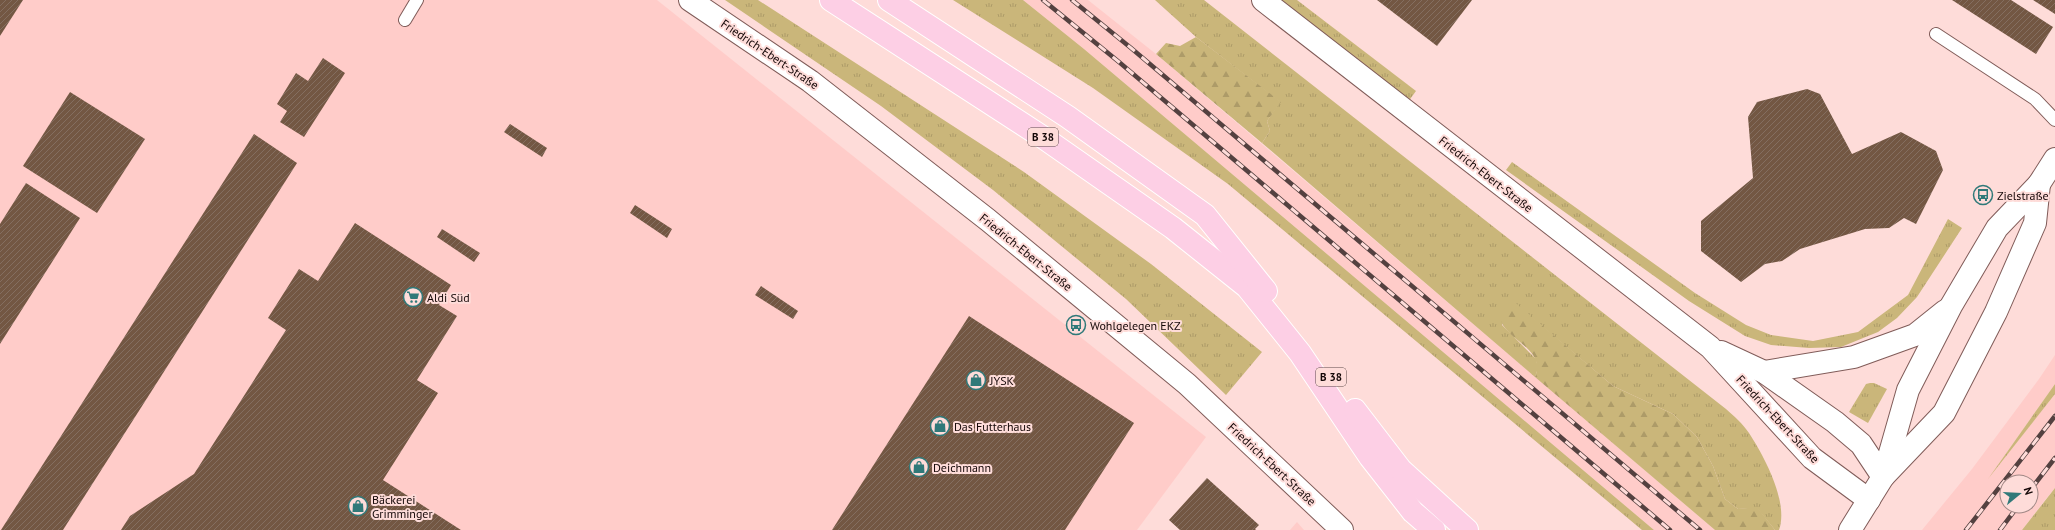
<svg xmlns="http://www.w3.org/2000/svg" width="2055" height="530" font-family="'PT Sans',sans-serif">
<style>
.built{fill:#ffccc9;fill-rule:evenodd}
.grass{fill:url(#grass-tufts)}
.forest{fill:url(#forest-firs)}
.building{fill:url(#building-hatch)}
.lines{fill:none;stroke-linecap:round;stroke-linejoin:round}
.service-casing{stroke:#805c59;stroke-width:14}
.tertiary-casing{stroke:#805c59;stroke-width:24}
.primary-casing{stroke:#fff;stroke-width:24}
.service{stroke:#fff;stroke-width:12}
.tertiary{stroke:#fff;stroke-width:22}
.primary{stroke:#fdcfe5;stroke-width:22}
.rail-casing{stroke:#544140;stroke-width:4.5}
.rail{stroke:#fedcd9;stroke-width:3;stroke-dasharray:9;stroke-linecap:butt}
.labels{text-anchor:middle;dominant-baseline:central;stroke-width:4;stroke-linejoin:round;paint-order:stroke}
.shield{fill:#fedcd9;stroke:#5a4746;stroke-width:1}
.shield-label{font-size:11px;font-weight:bold;fill:#140707}
.street-label{font-size:12px;fill:#140707;stroke:#fedcd9}
.poi-label{font-size:12px;fill:#140707;stroke:#fedcd9;text-anchor:start}
</style>
<defs>
<pattern id="grass-tufts" width="24" height="20" patternUnits="userSpaceOnUse"><rect width="24" height="20" fill="#cab67a"/><path d="M3 7l-1-3M5 7V3M7 7l1-3M15 17l-1-3M17 17v-4M19 17l1-3" fill="none" stroke="#ad9b68"/></pattern>
<pattern id="forest-firs" width="22" height="20" patternUnits="userSpaceOnUse"><rect width="22" height="20" fill="#cab67a"/><path d="M5 1l3.5 6h-7zM16 11l3.5 6h-7z" fill="#ad9b68"/></pattern>
<pattern id="building-hatch" width="6" height="6" patternUnits="userSpaceOnUse"><rect width="6" height="6" fill="#735743"/><path d="M-1 1l2-2M0 6l6-6M5 7l2-2" fill="none" stroke="#846e60"/></pattern>
</defs>
<rect width="100%" height="100%" fill="#fedcd9"/>
<g class="built">
<path d="M 0,0 L 657,0 L 1206,437 L 1137,530 L 0,530 Z"/>
<path d="M 1023,0 L 1088,0 L 1156,54 L 1715,530 L 1654,530 L 1084,49 Z"/>
<path d="M 2055,355 L 2055,384 L 1995,469 L 2055,394 L 2055,488 L 2045,500 L 2022,530 L 1922,530 L 1972,469 L 2039,379 ZM 2007,482 L 2031,482 L 2031,506 L 2007,506 Z"/>
<path d="M 1297,522 L 1304,530 L 1290,530 Z"/>
</g>
<g class="grass">
<path d="M 725,0 L 758,0 L 1024,172 L 1151,264 L 1262,352 L 1226,395 L 1126,299 L 993,190 L 881,106 Z"/>
<path d="M 953,0 L 1023,0 L 1084,49 L 1654,530 L 1642,530 L 1228,184 L 1093,88 Z"/>
<path d="M 1155,0 L 1204,0 L 1726,409 C 1734,416 1743,424 1749,433 C 1764,456 1789,502 1779,530 L 1775,530 L 1757,508 L 1738,509 L 1725,499 L 1713,466 L 1697,437 L 1673,414 L 1613,386 L 1511,300 L 1502,325 L 1536,359 L 1538,368 L 1535,377 L 1262,143 L 1270,131 L 1267,121 L 1280,102 L 1196,37 Z"/>
<path d="M 1275,0 L 1297,0 L 1416,91 L 1408,102 Z"/>
<path d="M 1512,162 L 1695,293 L 1746,325 L 1771,335 L 1813,341 L 1858,332 L 1908,295 L 1948,219 L 1962,228 L 1917,297 L 1897,318 L 1878,332 L 1841,347 L 1809,348 L 1771,345 L 1745,336 L 1689,301 L 1506,170 Z"/>
<path d="M 1870,383 L 1874,383 L 1887,389 L 1868,423 L 1849,412 L 1866,384 Z"/>
<path d="M 2055,384 L 2055,394 L 1988,479 Z"/>
<path d="M 2055,488 L 2055,530 L 2022,530 Z"/>
</g>
<g class="forest">
<path d="M 1196,37 L 1281,102 L 1267,121 L 1270,131 L 1262,143 L 1156,54 L 1166,43 L 1180,46 Z"/>
<path d="M 1511,299 L 1613,386 L 1673,414 L 1697,437 L 1713,466 L 1725,499 L 1738,509 L 1757,507 L 1775,530 L 1715,530 L 1535,377 C 1545,351 1515,344 1503,325 C 1501,322 1501,317 1500,313 Z"/>
</g>
<g class="building">
<path d="M 0,0 L 23,0 L 0,36 Z"/>
<path d="M 1377,0 L 1472,0 L 1437,46 Z"/>
<path d="M 1952,0 L 2011,0 L 2053,27 L 2036,54 Z"/>
<path d="M 2033,0 L 2055,0 L 2055,14 Z"/>
<path d="M 323,58 L 345,73 L 304,137 L 280,122 L 287,111 L 277,104 L 296,73 L 308,81 Z"/>
<path d="M 1807,89 L 1820,94 L 1852,154 L 1901,132 L 1936,151 L 1943,170 L 1916,224 L 1904,218 L 1889,228 L 1865,229 L 1800,249 L 1782,261 L 1765,264 L 1741,282 L 1701,251 L 1701,221 L 1753,178 L 1748,117 L 1757,102 Z"/>
<path d="M 70,92 L 145,139 L 97,213 L 23,166 Z"/>
<path d="M 510,124 L 547,148 L 542,157 L 504,132 Z"/>
<path d="M 254,134 L 297,163 L 63,530 L 1,530 Z"/>
<path d="M 26,183 L 80,218 L 0,344 L 0,224 Z"/>
<path d="M 635,205 L 672,229 L 667,238 L 630,213 Z"/>
<path d="M 355,223 L 451,285 L 439,305 L 457,316 L 417,380 L 438,393 L 383,480 L 461,530 L 121,530 L 130,516 L 194,474 L 286,330 L 268,318 L 299,269 L 318,281 Z"/>
<path d="M 442,229 L 480,253 L 474,262 L 437,237 Z"/>
<path d="M 761,286 L 798,311 L 793,319 L 755,295 Z"/>
<path d="M 969,316 L 1134,423 L 1065,530 L 832,530 Z"/>
<path d="M 1207,478 L 1259,525 L 1255,529 L 1256,530 L 1180,530 L 1169,520 Z"/>
</g>
<g class="lines">
<g class="service-casing">
<g id="service">
<path d="M 405,20 L 417,0"/>
<path d="M 1936,34 L 2035,99 L 2055,120"/>
</g>
</g>
<g class="tertiary-casing">
<g id="tertiary">
<path d="M 690,0 L 810,81 L 988,220 L 1187,384 L 1342,530"/>
<path d="M 1263,0 L 1710,347 L 1812,458 L 1869,500"/>
<path d="M 1721,352 L 1764,372 L 1835,422 L 1861,444 L 1883,477"/>
<path d="M 1764,372 L 1854,357 L 1915,335 L 1945,311"/>
<path d="M 1884,474 L 1908,390 L 1951,306 L 1997,228 L 2039,184 L 2055,159"/>
<path d="M 1850,530 L 1883,477 L 1944,413 L 1996,312 L 2035,223 L 2039,184"/>
</g>
</g>
<g class="primary-casing">
<g id="primary">
<path d="M 831,0 L 1044,138 L 1173,228 L 1247,287 L 1300,353 L 1370,457 L 1413,512 L 1434,530"/>
<path d="M 889,0 L 1068,117 L 1205,215 L 1266,291"/>
<path d="M 1355,410 L 1401,470 L 1467,530"/>
</g>
</g>
<use href="#service" class="service"/>
<use href="#tertiary" class="tertiary"/>
<use href="#primary" class="primary"/>
<g class="rail-casing">
<g id="rail">
<path d="M 1043,0 L 1119,62 L 1670,530"/>
<path d="M 1072,0 L 1131,48 L 1700,530"/>
<path d="M 2031,489 L 2055,458"/>
<path d="M 1966,530 L 2055,416"/>
<path d="M 2000,530 L 2018,506"/>
</g>
</g>
<use href="#rail" class="rail"/>
</g>
<defs>
<g id="bus-ring" transform="scale(1)"><circle r="9.5" fill="#fedcd9" stroke="#307979" stroke-width="1.5"/><path d="M-5-6H5V4H4V6H2V4H-2V6H-4V4H-5ZM-3.5-4V0h7V-4ZM-3.5 1.2v1.5H-2V1.2ZM2 1.2v1.5H3.5V1.2Z" fill="#307979"/></g>
<g id="supermarket-ring" transform="scale(1)"><circle r="9.5" fill="#fedcd9" stroke="#307979" stroke-width="1.5"/><path d="M-6-5.5h2.5l.6 2H6L4.5 2H-2.5L-4.4-4H-6ZM-1.5 3.2a1.3 1.3 0 1 0 .1 0ZM3 3.2a1.3 1.3 0 1 0 .1 0Z" fill="#307979"/></g>
<g id="shop-ring" transform="scale(1)"><circle r="9.5" fill="#fedcd9" stroke="#307979" stroke-width="1.5"/><path d="M-5-2.5h2.3a2.7 3.5 0 0 1 5.4 0H5L5.5 6h-11ZM-1.5-2.5h3a1.5 2.3 0 0 0-3 0Z" fill="#307979"/></g>
</defs>
<g fill-rule="evenodd">
<use href="#bus-ring" x="1983" y="195"/>
<use href="#supermarket-ring" x="413" y="297"/>
<use href="#bus-ring" x="1076" y="325"/>
<use href="#shop-ring" x="976" y="380"/>
<use href="#shop-ring" x="940" y="426"/>
<use href="#shop-ring" x="919" y="467"/>
<use href="#shop-ring" x="358" y="506"/>
</g>
<g class="labels">
<g class="shield">
<rect x="1028" y="128" width="30" height="18" rx="3"/>
<rect x="1316" y="368" width="30" height="18" rx="3"/>
</g>
<g class="shield-label">
<text x="1043" y="137">B 38</text>
<text x="1331" y="377">B 38</text>
</g>
<g class="street-label">
<text transform="translate(770 54) rotate(34)">Friedrich-Ebert-Straße</text>
<text transform="translate(1486 174) rotate(38)">Friedrich-Ebert-Straße</text>
<text transform="translate(1026 252) rotate(39)">Friedrich-Ebert-Straße</text>
<text transform="translate(1778 419) rotate(47)">Friedrich-Ebert-Straße</text>
<text transform="translate(1272 464) rotate(43)">Friedrich-Ebert-Straße</text>
</g>
<g class="poi-label">
<text x="1997" y="195">Zielstraße</text>
<text x="427" y="297">Aldi Süd</text>
<text x="1090" y="325">Wohlgelegen EKZ</text>
<text x="990" y="380">JYSK</text>
<text x="954" y="426">Das Futterhaus</text>
<text x="933" y="467">Deichmann</text>
<text x="372" y="499">Bäckerei<tspan x="372" dy="14">Grimminger</tspan></text>
</g>
</g>
<g transform="translate(2019 494) rotate(72)"><circle r="19" fill="#fedcd9" stroke="#a08785"/>
<path d="M0-3L7 15L0 10L-7 15Z" fill="#307979"/>
<text y="-6" font-size="11" font-weight="bold" text-anchor="middle" fill="#140707">N</text>
</g>
</svg>
